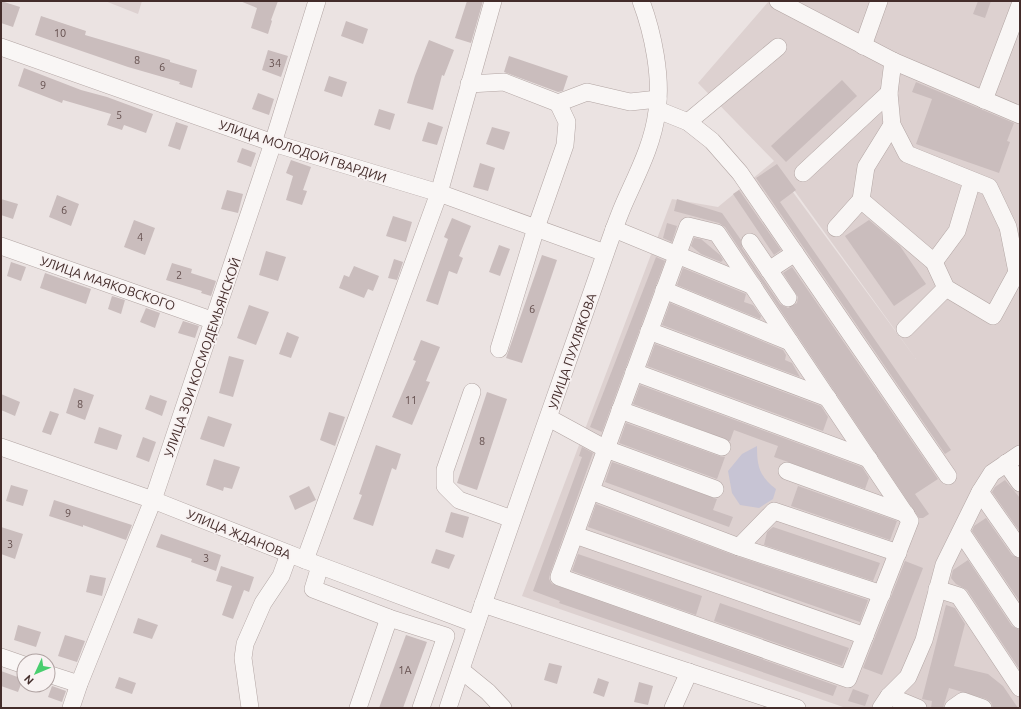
<svg xmlns="http://www.w3.org/2000/svg" width="1021" height="709" font-family="Ubuntu,sans-serif">
<style>
.built{fill:#ddd1d0;fill-rule:evenodd}
.green{fill:#c7c4d4}
.building{fill:#cabdbd}
.lines{fill:none;stroke-linecap:round;stroke-linejoin:round}
.minor-casing{stroke:#b2a5a3;stroke-width:18}
.minor{stroke:#f9f6f5;stroke-width:17}
.labels{text-anchor:middle;dominant-baseline:central;stroke-width:3.5;stroke-linejoin:round;paint-order:stroke}
.number-label{font-size:11px;fill:#65504f}
.street-label{font-size:13px;fill:#432c2a;stroke:#f8f2f2}
</style>
<rect width="100%" height="100%" fill="#ebe3e2"/>
<g class="built">
<path d="M 105,1 L 142,1 L 138,14 Z"/>
<path d="M 769,1 L 1020,1 L 1020,708 L 846,708 L 522,596 L 672,199 L 718,207 L 774,161 L 698,83 ZM 786,179 L 916,359 L 784,180 Z"/>
</g>
<path class="green" d="M 757,446 C 757,466 759,476 776,489 L 773,499 L 759,508 L 740,505 L 732,493 L 728,471 L 742,454 Z"/>
<g class="building">
<path d="M 1,1 L 20,7 L 13,27 L 1,23 Z"/>
<path d="M 240,1 L 278,1 L 271,20 L 272,21 L 268,34 L 251,28 L 257,8 Z"/>
<path d="M 467,1 L 483,1 L 471,43 L 455,38 Z"/>
<path d="M 978,1 L 991,1 L 985,18 L 973,14 Z"/>
<path d="M 41,16 L 86,31 L 85,35 L 170,60 L 170,62 L 197,70 L 192,88 L 179,84 L 180,82 L 128,67 L 35,35 Z"/>
<path d="M 346,21 L 368,29 L 363,44 L 341,36 Z"/>
<path d="M 429,40 L 454,50 L 444,76 L 442,75 L 433,110 L 407,103 L 415,76 Z"/>
<path d="M 268,50 L 288,56 L 281,77 L 262,70 Z"/>
<path d="M 509,56 L 568,76 L 563,91 L 558,92 L 504,72 Z"/>
<path d="M 24,68 L 81,90 L 107,97 L 153,114 L 146,133 L 124,125 L 122,130 L 107,125 L 111,114 L 63,100 L 62,103 L 18,86 Z"/>
<path d="M 329,76 L 347,82 L 342,97 L 324,91 Z"/>
<path d="M 842,80 L 857,96 L 786,162 L 771,146 Z"/>
<path d="M 916,82 L 1014,123 L 1007,141 L 1010,142 L 999,173 L 916,144 L 932,99 L 912,92 Z"/>
<path d="M 258,93 L 274,99 L 269,115 L 252,109 Z"/>
<path d="M 379,109 L 395,114 L 390,130 L 374,125 Z"/>
<path d="M 176,122 L 188,126 L 180,150 L 168,146 Z"/>
<path d="M 428,122 L 443,127 L 437,145 L 422,141 Z"/>
<path d="M 492,127 L 510,132 L 504,150 L 486,144 Z"/>
<path d="M 242,148 L 256,153 L 251,167 L 237,162 Z"/>
<path d="M 291,160 L 311,167 L 303,190 L 307,191 L 302,205 L 286,200 L 293,176 L 286,173 Z"/>
<path d="M 480,163 L 495,168 L 488,191 L 473,187 Z"/>
<path d="M 777,164 L 796,190 L 780,202 L 951,450 L 945,454 L 756,178 Z"/>
<path d="M 227,190 L 243,194 L 238,213 L 221,209 Z"/>
<path d="M 739,190 L 781,250 L 774,255 L 733,194 Z"/>
<path d="M 57,195 L 79,204 L 71,226 L 49,217 Z"/>
<path d="M 1,199 L 18,204 L 13,219 L 1,215 Z"/>
<path d="M 677,199 L 722,213 L 741,240 L 742,248 L 780,304 L 788,308 L 797,303 L 798,297 L 783,273 L 792,267 L 938,479 L 915,494 L 929,514 L 923,518 L 919,518 L 725,227 L 719,223 L 674,211 Z"/>
<path d="M 393,216 L 412,222 L 406,242 L 386,236 Z"/>
<path d="M 452,218 L 471,226 L 459,256 L 463,258 L 457,274 L 449,271 L 438,305 L 426,301 L 448,239 L 444,237 Z"/>
<path d="M 134,220 L 155,228 L 145,255 L 124,247 Z"/>
<path d="M 869,220 L 900,246 L 926,284 L 894,306 L 845,236 Z"/>
<path d="M 667,223 L 677,226 L 672,242 L 663,238 Z"/>
<path d="M 694,238 L 701,239 L 720,255 L 723,260 L 721,262 L 701,254 L 691,246 Z"/>
<path d="M 499,245 L 510,249 L 500,276 L 489,272 Z"/>
<path d="M 266,251 L 286,257 L 278,281 L 259,275 Z"/>
<path d="M 542,255 L 557,260 L 522,363 L 506,358 Z"/>
<path d="M 656,257 L 665,261 L 602,432 L 590,427 Z"/>
<path d="M 394,259 L 403,262 L 397,280 L 388,278 Z"/>
<path d="M 11,262 L 26,267 L 21,281 L 7,276 Z"/>
<path d="M 172,263 L 192,269 L 191,273 L 216,281 L 211,296 L 201,293 L 202,291 L 166,280 Z"/>
<path d="M 354,266 L 379,276 L 373,291 L 368,289 L 364,298 L 339,288 L 344,275 L 349,277 Z"/>
<path d="M 683,268 L 746,294 L 744,302 L 753,305 L 761,316 L 760,319 L 677,285 Z"/>
<path d="M 45,273 L 91,289 L 86,304 L 40,288 Z"/>
<path d="M 112,296 L 125,300 L 121,314 L 108,309 Z"/>
<path d="M 670,303 L 783,350 L 786,355 L 785,360 L 792,363 L 800,377 L 662,325 Z"/>
<path d="M 249,305 L 269,312 L 256,345 L 237,338 Z"/>
<path d="M 146,308 L 160,313 L 155,328 L 140,322 Z"/>
<path d="M 183,321 L 199,326 L 195,338 L 178,333 Z"/>
<path d="M 287,332 L 299,337 L 291,358 L 279,354 Z"/>
<path d="M 421,340 L 440,347 L 426,381 L 430,382 L 412,425 L 392,417 L 416,361 L 413,360 Z"/>
<path d="M 655,344 L 821,406 L 828,417 L 823,431 L 647,366 Z"/>
<path d="M 229,356 L 244,360 L 233,397 L 219,393 Z"/>
<path d="M 640,385 L 862,467 L 869,478 L 865,489 L 774,457 L 778,446 L 734,430 L 730,441 L 633,404 Z"/>
<path d="M 74,388 L 94,395 L 85,420 L 66,413 Z"/>
<path d="M 487,392 L 507,399 L 477,490 L 457,483 Z"/>
<path d="M 1,394 L 20,402 L 15,416 L 1,410 Z"/>
<path d="M 150,395 L 167,401 L 162,416 L 145,409 Z"/>
<path d="M 50,411 L 59,414 L 51,435 L 42,432 Z"/>
<path d="M 329,412 L 345,417 L 335,446 L 320,440 Z"/>
<path d="M 208,416 L 232,424 L 224,447 L 200,439 Z"/>
<path d="M 626,423 L 719,456 L 725,457 L 717,479 L 619,443 Z"/>
<path d="M 99,427 L 122,435 L 117,450 L 94,443 Z"/>
<path d="M 143,437 L 156,442 L 149,462 L 136,457 Z"/>
<path d="M 376,445 L 401,454 L 396,470 L 392,468 L 373,526 L 353,519 L 362,495 L 359,494 Z"/>
<path d="M 582,447 L 593,453 L 550,574 L 549,579 L 552,584 L 837,686 L 833,696 L 559,603 L 560,601 L 533,591 L 582,457 L 579,456 Z"/>
<path d="M 214,459 L 240,467 L 232,489 L 224,487 L 223,491 L 206,485 Z"/>
<path d="M 612,462 L 717,499 L 713,510 L 733,517 L 729,527 L 605,482 Z"/>
<path d="M 1005,480 L 1020,498 L 1020,532 L 992,492 L 995,487 Z"/>
<path d="M 11,485 L 28,490 L 23,506 L 6,501 Z"/>
<path d="M 309,486 L 316,500 L 295,510 L 289,496 Z"/>
<path d="M 798,486 L 897,521 L 890,540 L 791,506 Z"/>
<path d="M 54,500 L 132,525 L 126,540 L 83,525 L 83,527 L 49,516 Z"/>
<path d="M 596,504 L 736,556 L 868,600 L 860,622 L 588,527 Z"/>
<path d="M 451,512 L 469,517 L 463,538 L 445,532 Z"/>
<path d="M 986,518 L 1012,555 L 1020,559 L 1020,602 L 972,531 L 974,526 Z"/>
<path d="M 1,527 L 23,534 L 15,559 L 1,554 Z"/>
<path d="M 773,527 L 880,563 L 873,581 L 764,545 L 767,532 Z"/>
<path d="M 161,534 L 221,555 L 216,571 L 191,562 L 192,559 L 156,547 Z"/>
<path d="M 436,549 L 455,555 L 449,569 L 431,563 Z"/>
<path d="M 578,554 L 702,596 L 696,615 L 572,571 Z"/>
<path d="M 968,560 L 1012,626 L 1020,630 L 1020,670 L 967,590 L 956,584 L 951,578 L 953,570 Z"/>
<path d="M 905,561 L 923,568 L 882,675 L 863,668 Z"/>
<path d="M 221,566 L 254,577 L 249,592 L 244,590 L 233,619 L 222,615 L 232,586 L 216,581 Z"/>
<path d="M 90,575 L 106,578 L 102,596 L 86,592 Z"/>
<path d="M 720,603 L 849,648 L 842,666 L 714,621 Z"/>
<path d="M 946,605 L 955,608 L 965,624 L 954,666 L 988,674 L 1003,686 L 1018,708 L 993,708 L 991,702 L 986,699 L 949,688 L 943,708 L 931,708 L 932,701 L 922,699 Z"/>
<path d="M 138,618 L 158,625 L 152,639 L 133,633 Z"/>
<path d="M 18,625 L 41,632 L 36,647 L 14,640 Z"/>
<path d="M 65,635 L 85,641 L 77,662 L 58,656 Z"/>
<path d="M 406,635 L 427,642 L 403,708 L 379,708 Z"/>
<path d="M 549,663 L 562,666 L 557,684 L 544,680 Z"/>
<path d="M 1,671 L 23,679 L 18,692 L 1,686 Z"/>
<path d="M 119,677 L 136,683 L 132,694 L 115,688 Z"/>
<path d="M 598,678 L 609,682 L 604,697 L 593,693 Z"/>
<path d="M 639,682 L 653,686 L 648,705 L 634,702 Z"/>
<path d="M 52,686 L 66,691 L 62,702 L 48,697 Z"/>
<path d="M 853,689 L 869,695 L 865,706 L 848,701 Z"/>
</g>
<g class="lines">
<g class="minor-casing">
<g id="minor">
<path d="M 778,1 L 893,61 L 1020,115"/>
<path d="M 863,46 L 879,1"/>
<path d="M 1,47 L 273,143 L 439,193 L 605,253"/>
<path d="M 469,84 L 504,82 L 558,103 L 587,92 L 630,102 L 658,99"/>
<path d="M 984,100 L 1020,5"/>
<path d="M 658,110 L 688,122 L 712,141 L 740,173 L 948,476"/>
<path d="M 688,122 L 778,47"/>
<path d="M 803,173 L 889,93"/>
<path d="M 861,200 L 866,167 L 892,125"/>
<path d="M 688,226 L 717,233 L 910,521 L 848,679 L 559,577 Z"/>
<path d="M 836,228 L 861,200 L 934,262 L 946,288 L 993,316 L 1017,272 L 1008,227 L 989,187 L 907,154 L 892,125 L 889,93 L 893,61"/>
<path d="M 614,229 L 753,286"/>
<path d="M 750,242 L 788,298"/>
<path d="M 1,246 L 214,321"/>
<path d="M 934,262 L 957,231 L 972,181"/>
<path d="M 769,270 L 795,253"/>
<path d="M 664,290 L 790,342"/>
<path d="M 905,329 L 946,288"/>
<path d="M 649,331 L 828,398"/>
<path d="M 499,349 L 536,228 L 565,145 L 567,122 L 558,103"/>
<path d="M 634,372 L 869,459"/>
<path d="M 472,392 L 445,470 L 445,486 L 459,500 L 512,519"/>
<path d="M 620,410 L 722,447"/>
<path d="M 549,418 L 606,449 L 715,489"/>
<path d="M 1,447 L 153,500 L 305,560 L 476,624"/>
<path d="M 1006,463 L 1020,483"/>
<path d="M 787,471 L 906,514"/>
<path d="M 591,491 L 739,547 L 882,594"/>
<path d="M 980,492 L 1020,549"/>
<path d="M 961,532 L 1020,620"/>
<path d="M 575,535 L 865,636"/>
<path d="M 739,547 L 774,511 L 898,553"/>
<path d="M 305,560 L 439,193 L 493,1"/>
<path d="M 320,566 L 313,589 L 389,618 L 446,636 L 421,708"/>
<path d="M 937,589 L 959,596 L 1020,688"/>
<path d="M 483,604 L 797,708"/>
<path d="M 1,657 L 24,665"/>
<path d="M 461,670 L 488,692 L 503,708"/>
<path d="M 48,674 L 79,684"/>
<path d="M 889,696 L 918,708"/>
<path d="M 71,708 L 79,684 L 153,500 L 273,143 L 317,1"/>
<path d="M 250,708 L 243,658 L 245,644 L 263,603 L 281,576 L 289,554"/>
<path d="M 358,708 L 389,618"/>
<path d="M 448,708 C 497,560 550,413 601,266 C 608,246 615,225 623,206 C 636,176 653,145 657,111 C 662,77 653,33 641,1"/>
<path d="M 673,708 L 689,672"/>
<path d="M 881,708 L 889,696 L 908,677 L 924,640 L 944,565 L 980,492 L 992,473 L 1020,454"/>
<path d="M 953,708 L 963,701 L 983,708"/>
</g>
</g>
<use href="#minor" class="minor"/>
</g>
<g class="labels">
<g class="number-label">
<text x="60" y="33">10</text>
<text x="137" y="60">8</text>
<text x="275" y="63">34</text>
<text x="162" y="67">6</text>
<text x="43" y="85">9</text>
<text x="119" y="115">5</text>
<text x="64" y="210">6</text>
<text x="140" y="237">4</text>
<text x="179" y="275">2</text>
<text x="532" y="309">6</text>
<text x="411" y="400">11</text>
<text x="80" y="404">8</text>
<text x="482" y="441">8</text>
<text x="68" y="513">9</text>
<text x="10" y="544">3</text>
<text x="206" y="558">3</text>
<text x="405" y="670">1А</text>
</g>
<g class="street-label">
<text transform="translate(303 151) rotate(18)">УЛИЦА МОЛОДОЙ ГВАРДИИ</text>
<text transform="translate(108 283) rotate(19)">УЛИЦА МАЯКОВСКОГО</text>
<text transform="translate(572 351) rotate(-71)">УЛИЦА ПУХЛЯКОВА</text>
<text transform="translate(202 357) rotate(-71)">УЛИЦА ЗОИ КОСМОДЕМЬЯНСКОЙ</text>
<text transform="translate(239 534) rotate(22)">УЛИЦА ЖДАНОВА</text>
</g>
</g>
<rect width="1021" height="709" fill="none" stroke="#432c2a" stroke-width="4"/>
<g transform="translate(36 673) rotate(226)"><circle r="19" fill="#f8f2f2" stroke="#b0a3a2"/>
<path d="M0-3L7 15L0 10L-7 15Z" fill="#49ce6f"/>
<text y="-6" font-size="11" font-weight="bold" text-anchor="middle" fill="#432c2a">N</text>
</g>
</svg>
